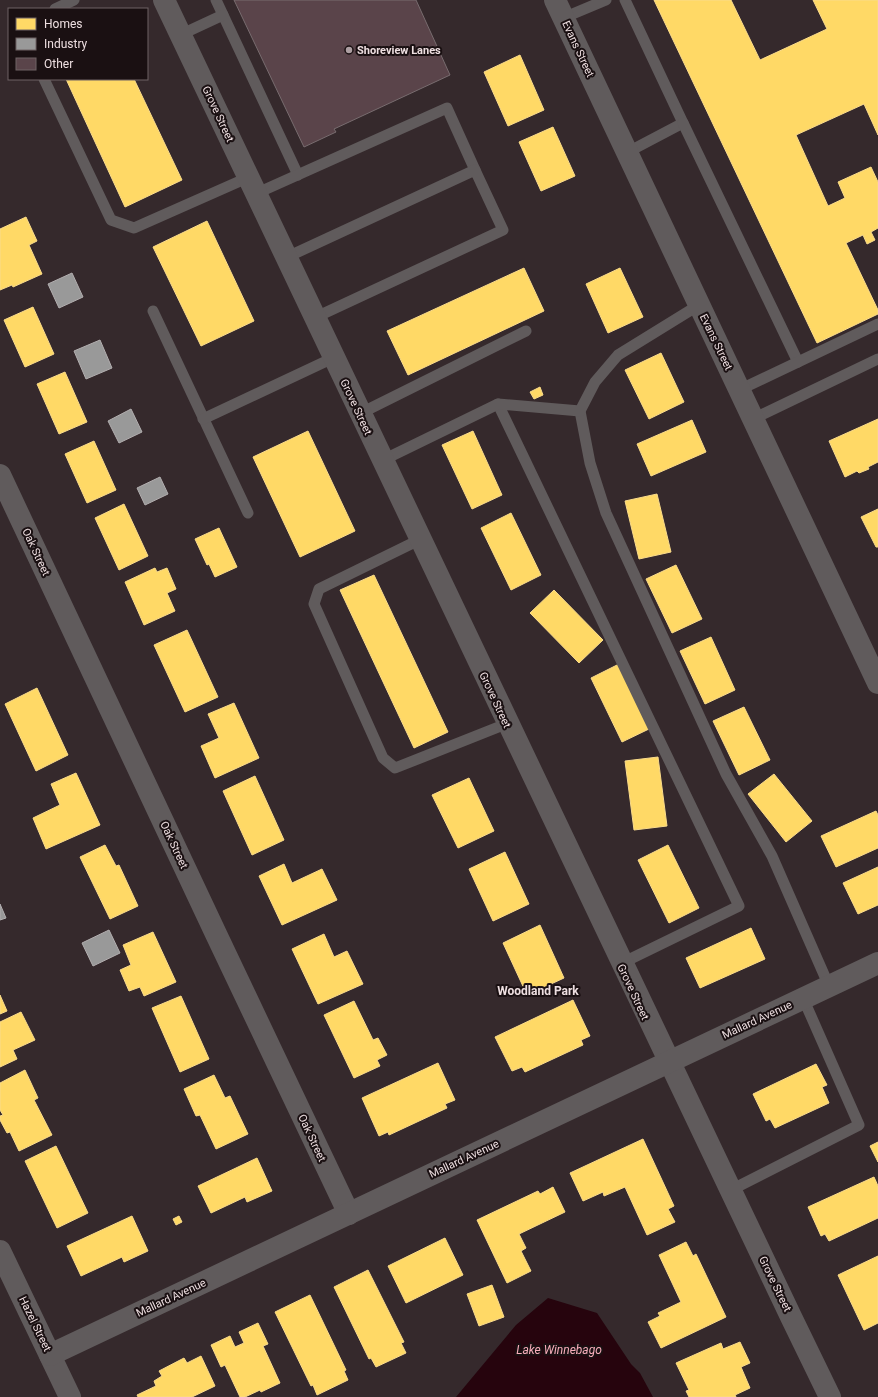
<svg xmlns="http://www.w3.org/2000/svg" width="878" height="1397" font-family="Roboto,sans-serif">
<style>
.water{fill:#26040d}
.homes{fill:#ffd966;stroke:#fadb8b}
.industry{fill:#999;stroke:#b2aeaf}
.building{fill:#5a444a;stroke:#786c6f}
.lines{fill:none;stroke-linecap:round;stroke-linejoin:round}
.lane{stroke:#605b5c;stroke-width:11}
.street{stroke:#605b5c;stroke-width:22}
.poi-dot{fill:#ad9fa2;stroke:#1a1012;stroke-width:1.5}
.labels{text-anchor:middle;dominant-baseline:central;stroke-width:4;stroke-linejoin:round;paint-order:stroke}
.street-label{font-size:11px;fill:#eedfe1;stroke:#1a1012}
.poi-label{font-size:11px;font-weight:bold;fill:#eedfe1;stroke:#1a1012;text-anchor:start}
.neighbourhood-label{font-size:12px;font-weight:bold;fill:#eedfe1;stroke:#1a1012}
.water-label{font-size:12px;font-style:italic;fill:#f7aebb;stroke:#1a1012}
</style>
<rect width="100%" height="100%" fill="#35292c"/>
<path class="water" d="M 548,1298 L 597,1313 L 631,1364 L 640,1373 L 653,1397 L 456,1397 L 516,1325 Z"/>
<g class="homes">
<path d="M 654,0 L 731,0 L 760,60 L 827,29 L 813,0 L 878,0 L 878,135 L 864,104 L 796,135 L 828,206 L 845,198 L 838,182 L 871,167 L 878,182 L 878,228 L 871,232 L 875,240 L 867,244 L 863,235 L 846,243 L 878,310 L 878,314 L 817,343 Z"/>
<path d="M 520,55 L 544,110 L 508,126 L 484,72 Z"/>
<path d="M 66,79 L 134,79 L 182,180 L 125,207 Z"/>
<path d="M 553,127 L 575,176 L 541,191 L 519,142 Z"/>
<path d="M 26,217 L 37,241 L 29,245 L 42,274 L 13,287 L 12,285 L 0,290 L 0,229 Z"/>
<path d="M 207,221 L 254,321 L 201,346 L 153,247 Z"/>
<path d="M 524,268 L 544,311 L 408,375 L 387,331 Z"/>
<path d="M 620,268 L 643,317 L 608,333 L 586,284 Z"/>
<path d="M 33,307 L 54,354 L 25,367 L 4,320 Z"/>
<path d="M 661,353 L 684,402 L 649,419 L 625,370 Z"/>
<path d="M 65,372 L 87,422 L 59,434 L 37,384 Z"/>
<path d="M 540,387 L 543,395 L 534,399 L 530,392 Z"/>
<path d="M 878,419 L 878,462 L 868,467 L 869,469 L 859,473 L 857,471 L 845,477 L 829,441 Z"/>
<path d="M 692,420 L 706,452 L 651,476 L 637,444 Z"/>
<path d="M 308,431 L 355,531 L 300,557 L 253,457 Z"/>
<path d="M 473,431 L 502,495 L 472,509 L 442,445 Z"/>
<path d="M 94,441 L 116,490 L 87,503 L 65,454 Z"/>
<path d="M 657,494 L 671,552 L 639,559 L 625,501 Z"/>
<path d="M 124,504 L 148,556 L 119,570 L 95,518 Z"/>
<path d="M 878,509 L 878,547 L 876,547 L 861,517 Z"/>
<path d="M 511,513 L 541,575 L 511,590 L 481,528 Z"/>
<path d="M 219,528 L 237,567 L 215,577 L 209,564 L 207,565 L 195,539 Z"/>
<path d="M 676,565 L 702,619 L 672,633 L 646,579 Z"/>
<path d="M 155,568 L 157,572 L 167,568 L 176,589 L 167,593 L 175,611 L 144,625 L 125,582 Z"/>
<path d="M 374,575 L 448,732 L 414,748 L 340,590 Z"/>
<path d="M 554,590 L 603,640 L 579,663 L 530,613 Z"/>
<path d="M 187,630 L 218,697 L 185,712 L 154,645 Z"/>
<path d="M 711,637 L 735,690 L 705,704 L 680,651 Z"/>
<path d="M 621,663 L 651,728 L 622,742 L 591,678 Z"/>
<path d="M 37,688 L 68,755 L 36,771 L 5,704 Z"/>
<path d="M 234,703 L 259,758 L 215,778 L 201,746 L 219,738 L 208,714 Z"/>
<path d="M 744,707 L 770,760 L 739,775 L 713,721 Z"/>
<path d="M 658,757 L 667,826 L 634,830 L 625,761 Z"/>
<path d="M 76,773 L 100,825 L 46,849 L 33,818 L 60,805 L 51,784 Z"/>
<path d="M 774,774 L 812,821 L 786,842 L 748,794 Z"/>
<path d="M 255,776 L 284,840 L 252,855 L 223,791 Z"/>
<path d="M 469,778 L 494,831 L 458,848 L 432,795 Z"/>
<path d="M 876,811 L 878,815 L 878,848 L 836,867 L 821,836 Z"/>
<path d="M 105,845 L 116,866 L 119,865 L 138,906 L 110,919 L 80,857 Z"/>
<path d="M 668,845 L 699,908 L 669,923 L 638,860 Z"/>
<path d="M 505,852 L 529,904 L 493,921 L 469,869 Z"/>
<path d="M 284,864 L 292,883 L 322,869 L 337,900 L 282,925 L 259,876 Z"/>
<path d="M 878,867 L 878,905 L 858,914 L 843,883 Z"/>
<path d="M 540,925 L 564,978 L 527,995 L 503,943 Z"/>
<path d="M 751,928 L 765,959 L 700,988 L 686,958 Z"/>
<path d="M 153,932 L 176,982 L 144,996 L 140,987 L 129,991 L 120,970 L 131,965 L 123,945 Z"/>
<path d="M 324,934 L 334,957 L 347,951 L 363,984 L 318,1004 L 292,949 Z"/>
<path d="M 0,995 L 7,1011 L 0,1014 Z"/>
<path d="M 181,996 L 209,1059 L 180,1072 L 152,1008 Z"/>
<path d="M 573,1000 L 590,1036 L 581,1040 L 583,1045 L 525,1072 L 522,1067 L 512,1071 L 495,1037 Z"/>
<path d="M 354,1001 L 373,1040 L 378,1038 L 387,1055 L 377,1060 L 380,1066 L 354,1078 L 324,1015 Z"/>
<path d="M 21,1012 L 35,1040 L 13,1050 L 17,1059 L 0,1067 L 0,1022 Z"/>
<path d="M 438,1063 L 455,1100 L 445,1104 L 447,1108 L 389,1135 L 388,1132 L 379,1136 L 362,1098 Z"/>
<path d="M 816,1064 L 827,1085 L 822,1087 L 829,1103 L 775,1128 L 770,1119 L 766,1121 L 753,1094 Z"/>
<path d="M 25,1070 L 38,1098 L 34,1100 L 52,1135 L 19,1151 L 10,1132 L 7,1133 L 0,1120 L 0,1116 L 3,1115 L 0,1110 L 0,1083 Z"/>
<path d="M 214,1075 L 225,1098 L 230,1096 L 248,1134 L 216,1149 L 200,1115 L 196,1116 L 184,1089 Z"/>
<path d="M 643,1139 L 674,1206 L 668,1209 L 675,1222 L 647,1235 L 625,1187 L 604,1196 L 603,1192 L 583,1201 L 570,1173 Z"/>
<path d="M 878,1142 L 878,1162 L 870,1146 Z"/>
<path d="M 56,1146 L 88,1213 L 57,1228 L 25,1161 Z"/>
<path d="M 257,1158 L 272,1191 L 247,1202 L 245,1197 L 211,1213 L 198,1186 Z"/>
<path d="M 874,1177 L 878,1186 L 878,1218 L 829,1241 L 825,1234 L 821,1236 L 808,1207 Z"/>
<path d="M 553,1187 L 565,1212 L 519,1234 L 526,1248 L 521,1251 L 531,1271 L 507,1283 L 477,1220 L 538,1191 L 540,1194 Z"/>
<path d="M 132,1216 L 148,1251 L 124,1262 L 122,1257 L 81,1276 L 67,1246 Z"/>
<path d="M 179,1216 L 182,1222 L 176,1225 L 173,1219 Z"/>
<path d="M 445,1238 L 463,1275 L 406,1303 L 388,1266 Z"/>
<path d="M 686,1242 L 693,1256 L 696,1254 L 726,1317 L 661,1348 L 648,1322 L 660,1316 L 658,1313 L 681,1302 L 659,1255 Z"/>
<path d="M 878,1256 L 878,1323 L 864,1330 L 838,1275 Z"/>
<path d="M 368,1270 L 404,1342 L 401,1343 L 406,1353 L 376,1367 L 371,1358 L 369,1359 L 334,1287 Z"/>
<path d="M 492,1285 L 504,1317 L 479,1326 L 467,1294 Z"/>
<path d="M 310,1295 L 346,1370 L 344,1371 L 348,1380 L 317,1395 L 313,1385 L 311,1386 L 275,1312 Z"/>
<path d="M 258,1323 L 268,1344 L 263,1346 L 280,1383 L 261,1392 L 260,1390 L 245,1397 L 240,1397 L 225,1365 L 221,1367 L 211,1345 L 230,1336 L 235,1347 L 244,1343 L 239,1332 Z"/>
<path d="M 740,1342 L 750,1363 L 741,1367 L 750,1388 L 735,1395 L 736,1397 L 689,1397 L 686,1391 L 689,1390 L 676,1363 L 721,1343 L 723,1349 Z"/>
<path d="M 201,1356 L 215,1386 L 192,1397 L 138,1397 L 137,1395 L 156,1386 L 154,1381 L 162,1376 L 159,1371 L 184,1358 L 187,1363 Z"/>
</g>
<g class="industry">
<path d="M 72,273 L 83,297 L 59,308 L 48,284 Z"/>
<path d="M 100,340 L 112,368 L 86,379 L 74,351 Z"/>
<path d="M 131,409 L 142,432 L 119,443 L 108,421 Z"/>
<path d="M 160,477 L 168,494 L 145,505 L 137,488 Z"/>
<path d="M 0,904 L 6,918 L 0,920 Z"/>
<path d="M 109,930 L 120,953 L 93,966 L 82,943 Z"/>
</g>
<path class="building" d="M 234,0 L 416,0 L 450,75 L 334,129 L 336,132 L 304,147 Z"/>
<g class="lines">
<g class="lane">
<path d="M 216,0 L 298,175"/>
<path d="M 625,0 L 683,123 L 626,153"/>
<path d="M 55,9 L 74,0"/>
<path d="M 563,18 L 606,0"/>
<path d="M 180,35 L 223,15"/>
<path d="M 44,79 L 111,220 L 134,228 L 247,178"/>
<path d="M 683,123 L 798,362"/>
<path d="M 255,194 L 447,108 L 475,170"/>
<path d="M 285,258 L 475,170 L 503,230 L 314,318"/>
<path d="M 153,311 L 248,513"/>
<path d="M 739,390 L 878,324"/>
<path d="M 498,404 L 739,906 L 620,964"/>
<path d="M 580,411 L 590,463 L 606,513 L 726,774 L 772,856 L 829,986"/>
<path d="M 359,414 L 526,331"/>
<path d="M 203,419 L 333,358"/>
<path d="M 753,419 L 878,359"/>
<path d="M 381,461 L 498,404 L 580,411 L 595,382 L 618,355 L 699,305"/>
<path d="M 419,540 L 319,589 L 314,604 L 383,758 L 395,768 L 506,724"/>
<path d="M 729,1191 L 859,1125 L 803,998"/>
</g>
<g class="street">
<path d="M 164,0 C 382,467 604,933 830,1397"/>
<path d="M 555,0 L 878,683"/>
<path d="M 0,475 L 216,934 L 349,1214"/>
<path d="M 0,1251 L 70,1397"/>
<path d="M 50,1355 L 878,963"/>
</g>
</g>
<circle class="poi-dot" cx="349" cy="50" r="4"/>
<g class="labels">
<g class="street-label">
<text transform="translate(578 49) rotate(65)">Evans Street</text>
<text transform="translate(218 114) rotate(65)">Grove Street</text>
<text transform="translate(716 342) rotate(64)">Evans Street</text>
<text transform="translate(356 407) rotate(65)">Grove Street</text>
<text transform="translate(36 552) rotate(65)">Oak Street</text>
<text transform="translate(495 700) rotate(65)">Grove Street</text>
<text transform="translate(174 845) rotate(65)">Oak Street</text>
<text transform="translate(633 992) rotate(65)">Grove Street</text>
<text transform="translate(757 1020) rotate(-25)">Mallard Avenue</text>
<text transform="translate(312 1138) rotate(65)">Oak Street</text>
<text transform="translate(464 1159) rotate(-25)">Mallard Avenue</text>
<text transform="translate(775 1284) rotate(64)">Grove Street</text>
<text transform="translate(171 1298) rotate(-25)">Mallard Avenue</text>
<text transform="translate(35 1324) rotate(64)">Hazel Street</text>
</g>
<g class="poi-label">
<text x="357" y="50">Shoreview Lanes</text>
</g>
<g class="neighbourhood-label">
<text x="538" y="991">Woodland Park</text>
</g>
<g class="water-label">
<text x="559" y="1350">Lake Winnebago</text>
</g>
</g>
<rect x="8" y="8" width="140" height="72" fill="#1a1012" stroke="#6f6365"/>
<rect x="16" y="18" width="20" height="12" fill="#ffd966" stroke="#6f6365"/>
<text x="44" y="28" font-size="12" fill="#eedfe1">Homes</text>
<rect x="16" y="38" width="20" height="12" fill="#999999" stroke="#6f6365"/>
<text x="44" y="48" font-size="12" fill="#eedfe1">Industry</text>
<rect x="16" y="58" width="20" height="12" fill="#5a444a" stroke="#6f6365"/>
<text x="44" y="68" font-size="12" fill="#eedfe1">Other</text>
</svg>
